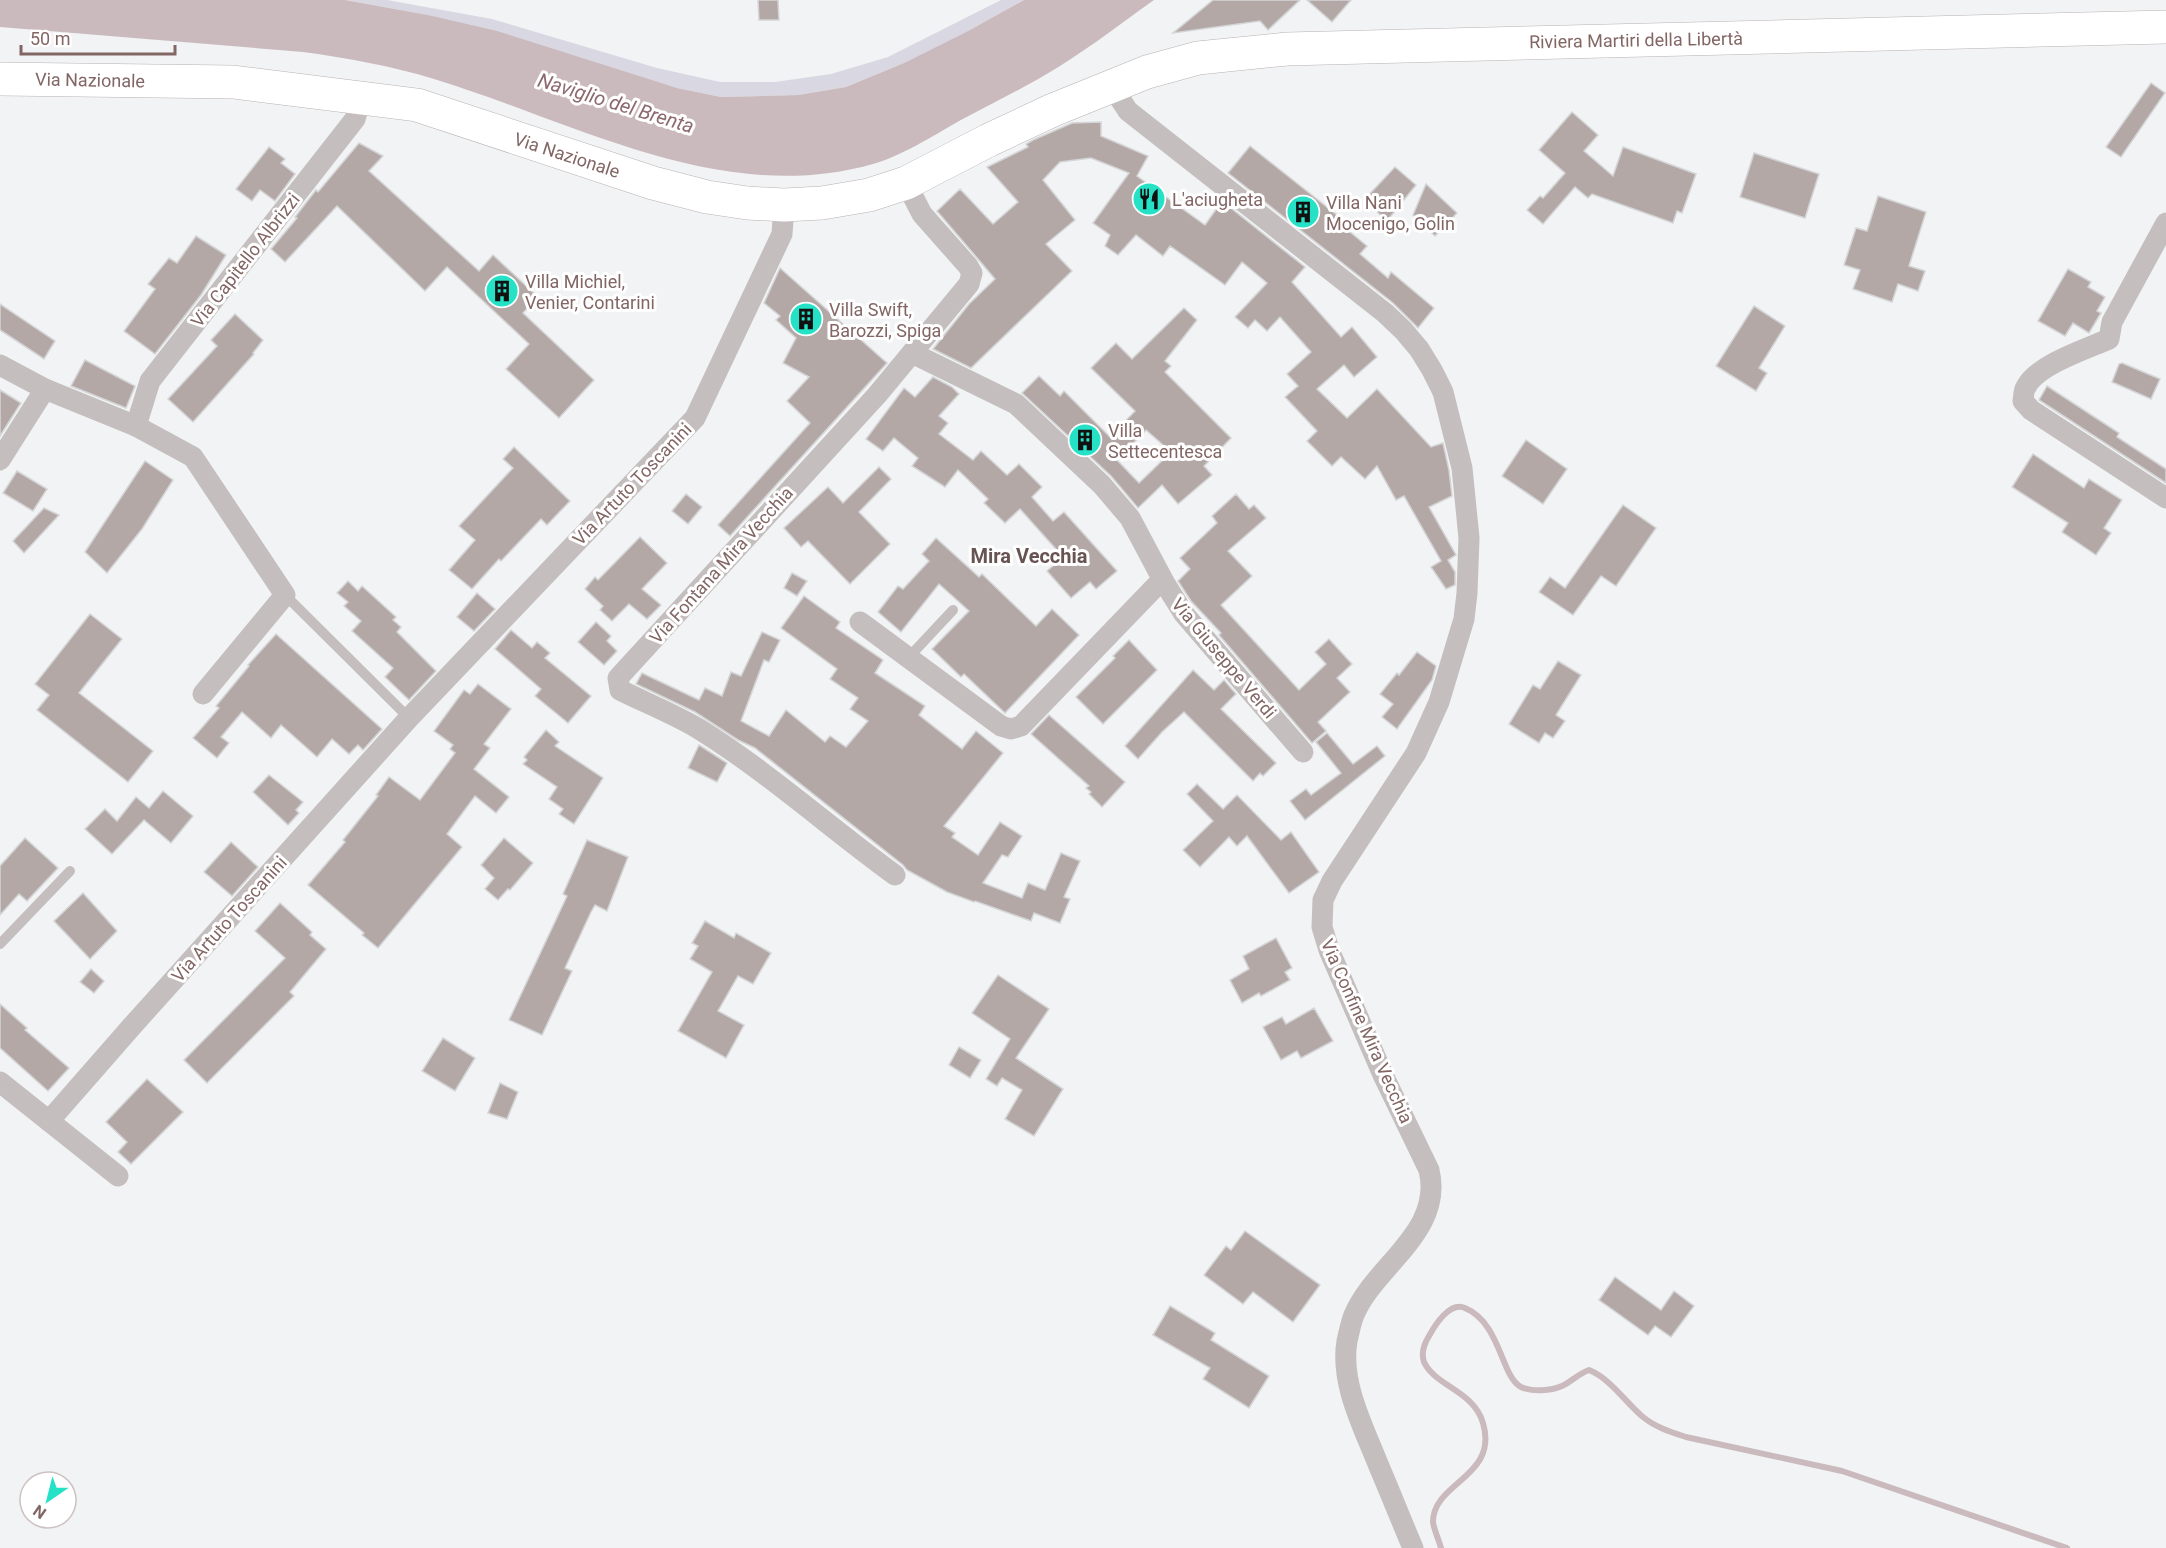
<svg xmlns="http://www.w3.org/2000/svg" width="2166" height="1548" font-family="Roboto,sans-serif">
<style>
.green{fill:#d9d7e1}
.water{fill:#cbbabd}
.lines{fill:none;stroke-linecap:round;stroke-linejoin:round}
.stream{stroke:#cbbabd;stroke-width:6}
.building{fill:#b4a8a7;stroke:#d4d5d6;stroke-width:1.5;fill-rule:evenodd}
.primary-casing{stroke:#b9b2b1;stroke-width:34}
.service{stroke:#c5bebe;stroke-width:10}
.minor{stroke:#c5bebe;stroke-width:21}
.primary{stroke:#fff;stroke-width:33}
.labels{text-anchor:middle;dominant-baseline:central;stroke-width:6;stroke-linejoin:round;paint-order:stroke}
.street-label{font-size:18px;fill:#826664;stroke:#fff}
.poi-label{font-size:18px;fill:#826664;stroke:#fff;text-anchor:start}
.water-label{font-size:20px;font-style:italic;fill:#8d696e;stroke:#fff}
.neighbourhood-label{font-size:20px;font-weight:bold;fill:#675352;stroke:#fff}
</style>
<rect width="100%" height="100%" fill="#f1f3f5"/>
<path class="green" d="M 345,0 L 387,0 L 492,19 L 657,68 L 720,82 L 775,82 L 831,74 L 888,57 L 1001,0 L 1024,0 L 968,31 L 904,63 L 846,87 L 798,95 L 721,97 L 677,88 L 428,15 Z"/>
<path class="water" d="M 0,0 L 345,0 L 428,15 L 497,31 L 677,88 L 721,97 L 798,95 L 846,87 L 904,63 L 968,31 L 1024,0 L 1154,0 C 1123,22 1092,46 1060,66 C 1028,86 993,103 959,121 C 935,135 899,157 873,164 C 721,207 575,122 434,79 C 392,66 347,58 303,52 L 0,27 Z"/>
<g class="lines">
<path class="stream" d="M 1441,1548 C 1439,1540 1434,1530 1433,1522 C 1433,1482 1499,1477 1483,1423 C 1474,1391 1435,1386 1424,1362 C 1421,1353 1424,1344 1429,1336 C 1435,1325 1450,1301 1465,1308 C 1501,1323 1501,1377 1521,1387 C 1532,1392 1551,1391 1562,1386 C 1571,1382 1578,1374 1589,1370 C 1611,1379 1625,1402 1643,1417 C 1655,1427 1671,1432 1686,1437 L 1842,1471 L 2067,1548"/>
</g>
<g class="building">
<path d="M 758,0 L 778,0 L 779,20 L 759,20 Z"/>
<path d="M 1213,0 L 1300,0 L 1268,30 L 1260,21 L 1173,33 Z"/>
<path d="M 1307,0 L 1351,0 L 1332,22 Z"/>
<path d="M 2151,83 L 2165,93 L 2121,157 L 2106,147 Z"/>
<path d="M 1572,112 L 1598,135 L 1584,151 L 1613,176 L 1623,147 L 1696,174 L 1682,213 L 1677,211 L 1673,223 L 1592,194 L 1588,198 L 1575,187 L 1543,224 L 1527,210 L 1540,196 L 1543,198 L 1565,173 L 1539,150 Z"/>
<path d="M 1101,122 L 1101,136 L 1148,156 L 1137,176 L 1205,225 L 1222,201 L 1305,267 L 1292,282 L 1341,337 L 1352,327 L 1377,357 L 1354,377 L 1344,365 L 1317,389 L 1347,418 L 1377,389 L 1431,447 L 1443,443 L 1449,470 L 1452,496 L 1429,507 L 1456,555 L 1448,560 L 1455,572 L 1455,585 L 1446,589 L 1431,567 L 1441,561 L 1404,496 L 1396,500 L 1377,466 L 1365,479 L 1341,457 L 1332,466 L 1307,441 L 1317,431 L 1285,397 L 1298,386 L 1287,374 L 1311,352 L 1280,317 L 1267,331 L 1255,320 L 1248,328 L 1235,317 L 1267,283 L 1242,262 L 1225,285 L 1170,246 L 1163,256 L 1136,235 L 1118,255 L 1105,246 L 1110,235 L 1093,223 L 1129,173 L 1091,158 L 1060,162 L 1043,180 L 1075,220 L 1046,244 L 1072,271 L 971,368 L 933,349 L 969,304 L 995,279 L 937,211 L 960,189 L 993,224 L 1018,202 L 987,167 L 1028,147 L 1026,144 L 1033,140 L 1072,123 Z"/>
<path d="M 359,143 L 383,156 L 369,171 L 479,271 L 493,255 L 538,297 L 523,313 L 594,380 L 559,418 L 506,369 L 529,344 L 447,267 L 425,291 L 337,206 L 285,262 L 271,249 L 297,218 L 295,217 L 316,190 L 318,192 Z"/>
<path d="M 1250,146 L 1342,219 L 1339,223 L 1367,246 L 1360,254 L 1388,278 L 1391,272 L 1434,308 L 1418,328 L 1393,303 L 1228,173 Z"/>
<path d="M 269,147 L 285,159 L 281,163 L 295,174 L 275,201 L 260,190 L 252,201 L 236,189 Z"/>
<path d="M 1754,153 L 1819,174 L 1805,218 L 1740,197 Z"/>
<path d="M 1395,167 L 1416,185 L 1387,221 L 1364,200 Z"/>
<path d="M 1426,184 L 1457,213 L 1435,236 L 1413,215 Z"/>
<path d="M 1878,196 L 1926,212 L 1909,266 L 1925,271 L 1918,291 L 1898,284 L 1892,302 L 1853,289 L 1860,270 L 1844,265 L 1856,228 L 1867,231 Z"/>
<path d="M 196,236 L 226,255 L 201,295 L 155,354 L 124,331 L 155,289 L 148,284 L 169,258 L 177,263 Z"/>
<path d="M 780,268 L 887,363 L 730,536 L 718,525 L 810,423 L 787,401 L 809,377 L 783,363 L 796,338 L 776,320 L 780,316 L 764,303 Z"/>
<path d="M 2068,269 L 2091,282 L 2088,287 L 2105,297 L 2097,311 L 2101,313 L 2089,333 L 2073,323 L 2065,336 L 2038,321 Z"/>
<path d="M 0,304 L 55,341 L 44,359 L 0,330 Z"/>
<path d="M 1754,306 L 1785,326 L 1759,368 L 1767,373 L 1756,391 L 1716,366 Z"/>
<path d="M 1184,308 L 1197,320 L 1165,361 L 1171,366 L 1165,372 L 1231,438 L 1204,466 L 1212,475 L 1178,504 L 1162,485 L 1138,508 L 1111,476 L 1022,393 L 1039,376 L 1060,396 L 1064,391 L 1110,437 L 1135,411 L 1091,368 L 1116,343 L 1132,359 ZM 1146,430 L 1171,452 L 1139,483 L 1117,460 Z"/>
<path d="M 235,314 L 263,340 L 253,353 L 254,354 L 193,422 L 168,399 L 217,346 L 211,340 Z"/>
<path d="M 85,360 L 135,386 L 126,408 L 71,386 Z"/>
<path d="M 2122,363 L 2160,379 L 2151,399 L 2112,382 L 2119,364 Z"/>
<path d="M 933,377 L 952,387 L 959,394 L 939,416 L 948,423 L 939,434 L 973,460 L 981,451 L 1007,475 L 1019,464 L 1042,487 L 1032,497 L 1053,521 L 1064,512 L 1117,571 L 1096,589 L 1090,582 L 1071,598 L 1047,571 L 1063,557 L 1020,509 L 1005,523 L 984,503 L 988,499 L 958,470 L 945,487 L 912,466 L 918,458 L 894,438 L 883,451 L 866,439 L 904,388 L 915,397 Z"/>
<path d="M 2047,386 L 2119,433 L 2117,437 L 2166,469 L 2166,483 L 2039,400 Z"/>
<path d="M 0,390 L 21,403 L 0,436 Z"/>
<path d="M 1526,440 L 1567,469 L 1543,504 L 1502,476 Z"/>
<path d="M 514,447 L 570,501 L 547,525 L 541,519 L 501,561 L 499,559 L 472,589 L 449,570 L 475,540 L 459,526 L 513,468 L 503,459 Z"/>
<path d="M 2033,454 L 2084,488 L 2089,479 L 2122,500 L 2104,528 L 2111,533 L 2096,555 L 2062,532 L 2068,523 L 2012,487 Z"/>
<path d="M 145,461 L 173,480 L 142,529 L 107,573 L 85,552 Z"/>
<path d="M 879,467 L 891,479 L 859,512 L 890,544 L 850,584 L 808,541 L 801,547 L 784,528 L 828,487 L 843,503 Z"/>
<path d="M 17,471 L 47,489 L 33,511 L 3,493 Z"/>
<path d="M 686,494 L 702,507 L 688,524 L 672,511 Z"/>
<path d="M 1236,494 L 1249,509 L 1254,505 L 1266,518 L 1228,551 L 1252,576 L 1221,605 L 1299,690 L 1326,664 L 1315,652 L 1329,639 L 1352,664 L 1337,678 L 1350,692 L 1318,722 L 1326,731 L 1312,743 L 1219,635 L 1221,633 L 1191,601 L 1178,581 L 1190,569 L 1180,558 L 1217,523 L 1212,516 Z"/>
<path d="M 1623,505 L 1656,528 L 1616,586 L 1601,576 L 1573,615 L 1539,592 L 1550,577 L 1565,588 Z"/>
<path d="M 44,508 L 59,515 L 24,553 L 13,541 Z"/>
<path d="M 640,537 L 667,563 L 642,589 L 661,605 L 647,619 L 629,604 L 612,621 L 600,610 L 603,606 L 585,589 L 595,577 L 598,580 Z"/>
<path d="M 936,538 L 979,577 L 982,574 L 1036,626 L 1052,609 L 1079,635 L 1005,713 L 964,674 L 961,677 L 932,649 L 969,611 L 939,584 L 901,632 L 878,612 L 898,586 L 903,589 L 929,561 L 922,554 Z"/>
<path d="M 792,573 L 807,581 L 797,596 L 784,588 Z"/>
<path d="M 348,581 L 358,591 L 362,586 L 396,617 L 393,620 L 401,627 L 397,632 L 436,671 L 409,700 L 385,677 L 393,668 L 352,631 L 361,621 L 344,606 L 348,602 L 337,593 Z"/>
<path d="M 477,593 L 495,609 L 474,631 L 457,617 Z"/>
<path d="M 804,596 L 840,622 L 836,628 L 883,660 L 875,673 L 925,706 L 919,715 L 962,749 L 976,731 L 1003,753 L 944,826 L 955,833 L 952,837 L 978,855 L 1000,822 L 1022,836 L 1008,857 L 1002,855 L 983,883 L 1022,898 L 1028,883 L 1045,890 L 1061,853 L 1080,861 L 1064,897 L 1070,899 L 1060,923 L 1034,913 L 1031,921 L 975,901 L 974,902 L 947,892 L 907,870 L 903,865 L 755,748 L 738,740 L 695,712 L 636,684 L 642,673 L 699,700 L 705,688 L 722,696 L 731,672 L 741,676 L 762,632 L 780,640 L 769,662 L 764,660 L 741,721 L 769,736 L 786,710 L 825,742 L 830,736 L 846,747 L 868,721 L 850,709 L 858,698 L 830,679 L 837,669 L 781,628 Z"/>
<path d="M 90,614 L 122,639 L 79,693 L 153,751 L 128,782 L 37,710 L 49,695 L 35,684 Z"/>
<path d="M 596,622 L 611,636 L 607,641 L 617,651 L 604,665 L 578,642 Z"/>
<path d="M 511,630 L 532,648 L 537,642 L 550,653 L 545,658 L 591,696 L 568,723 L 535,696 L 541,689 L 495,649 Z"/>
<path d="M 276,634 L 382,729 L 363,750 L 358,745 L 349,754 L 332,739 L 317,757 L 281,725 L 271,738 L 242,712 L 221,737 L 229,743 L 217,758 L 193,738 L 219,708 L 216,706 L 249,666 L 248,665 Z"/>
<path d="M 1129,640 L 1157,670 L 1103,724 L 1076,697 L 1115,658 L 1113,656 Z"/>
<path d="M 1417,652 L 1436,666 L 1432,680 L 1397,729 L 1382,717 L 1393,704 L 1380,694 L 1397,673 L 1399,675 Z"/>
<path d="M 1558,661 L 1581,675 L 1556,715 L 1565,721 L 1553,738 L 1545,733 L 1539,743 L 1509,724 L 1533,685 L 1540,689 Z"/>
<path d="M 1193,670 L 1214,690 L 1224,680 L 1236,694 L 1221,709 L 1276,763 L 1263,776 L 1260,773 L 1253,781 L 1184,712 L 1162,732 L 1138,759 L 1125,746 Z"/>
<path d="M 478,684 L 511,709 L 484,744 L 490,748 L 474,769 L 509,797 L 496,813 L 475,796 L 447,834 L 462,847 L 378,948 L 362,935 L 364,933 L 308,885 L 345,842 L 343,840 L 378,796 L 376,795 L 389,777 L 420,800 L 455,753 L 450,749 L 453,745 L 434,731 L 464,690 L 470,694 Z"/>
<path d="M 1049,715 L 1125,782 L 1102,807 L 1089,794 L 1091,792 L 1086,788 L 1089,786 L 1031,734 Z"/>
<path d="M 546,730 L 559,742 L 555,746 L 603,778 L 574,824 L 559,814 L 563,809 L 549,799 L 557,787 L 523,764 L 527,760 L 524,757 Z"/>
<path d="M 1327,733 L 1353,764 L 1377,746 L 1385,756 L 1305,820 L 1290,801 L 1306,789 L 1311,795 L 1341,773 L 1316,742 Z"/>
<path d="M 699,745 L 727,763 L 717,782 L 688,768 Z"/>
<path d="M 269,775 L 303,802 L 296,810 L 299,813 L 288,825 L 253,792 Z"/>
<path d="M 1197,784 L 1223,809 L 1237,795 L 1281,840 L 1291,832 L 1319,872 L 1289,893 L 1247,836 L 1237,846 L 1229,837 L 1200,867 L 1183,850 L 1213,821 L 1187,794 Z"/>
<path d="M 163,791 L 193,816 L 171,843 L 144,820 L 112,854 L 85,829 L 105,809 L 117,821 L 136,797 L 149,808 Z"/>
<path d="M 25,838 L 58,868 L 27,901 L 19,894 L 0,915 L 0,866 Z"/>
<path d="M 504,838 L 533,863 L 510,890 L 508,889 L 498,900 L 485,889 L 494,878 L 481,865 Z"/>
<path d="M 587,840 L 628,857 L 607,911 L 595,905 L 591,912 L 565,968 L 572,971 L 542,1035 L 509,1020 L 567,896 L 563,894 Z"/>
<path d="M 231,842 L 258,867 L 232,896 L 204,872 Z"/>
<path d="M 83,893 L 117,931 L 90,959 L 54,921 Z"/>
<path d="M 280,903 L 312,932 L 310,935 L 326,949 L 290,992 L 294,996 L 207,1083 L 184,1060 L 285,958 L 255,931 Z"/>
<path d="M 705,921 L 734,938 L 736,933 L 771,953 L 753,984 L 738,976 L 718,1011 L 744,1025 L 726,1058 L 678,1031 L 712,972 L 690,959 L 698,946 L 692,943 Z"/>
<path d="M 1276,938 L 1292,968 L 1285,972 L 1290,980 L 1261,996 L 1259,993 L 1242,1003 L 1230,980 L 1249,969 L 1243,956 Z"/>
<path d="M 91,969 L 104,981 L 94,993 L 80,982 Z"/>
<path d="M 998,975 L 1049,1009 L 1016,1058 L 1063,1089 L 1034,1136 L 1005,1119 L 1022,1090 L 1002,1078 L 997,1086 L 986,1079 L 1010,1039 L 972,1013 Z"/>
<path d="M 0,1004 L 27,1028 L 25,1030 L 69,1068 L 48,1091 L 0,1048 Z"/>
<path d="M 1314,1008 L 1333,1041 L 1301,1058 L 1297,1051 L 1281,1060 L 1263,1027 L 1282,1017 L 1286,1024 Z"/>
<path d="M 443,1038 L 475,1058 L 455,1091 L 422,1071 Z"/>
<path d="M 959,1047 L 981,1060 L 970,1078 L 949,1065 Z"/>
<path d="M 147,1079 L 183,1112 L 131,1164 L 118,1152 L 127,1142 L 106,1122 Z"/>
<path d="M 500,1083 L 518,1092 L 507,1119 L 488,1113 Z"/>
<path d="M 1245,1231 L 1320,1285 L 1293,1322 L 1253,1292 L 1243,1304 L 1204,1275 L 1226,1246 L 1231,1250 Z"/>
<path d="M 1615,1277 L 1661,1310 L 1674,1291 L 1694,1306 L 1671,1337 L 1655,1326 L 1648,1335 L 1599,1300 Z"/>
<path d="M 1170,1306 L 1215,1333 L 1211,1340 L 1269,1376 L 1249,1408 L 1203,1379 L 1210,1368 L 1153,1335 Z"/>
</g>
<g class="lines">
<g class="primary-casing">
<path id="primary" d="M 0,79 L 233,82 L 417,105 L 653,183 L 707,197 L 747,203 L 784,205 L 822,203 L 869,195 L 906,183 L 989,140 L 1053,110 L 1147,72 L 1198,58 L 1287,49 L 2166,27"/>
</g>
<g class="service">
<path d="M 285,595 L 409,718"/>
<path d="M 909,657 L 953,610"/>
<path d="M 0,944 L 70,871"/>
</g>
<g class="minor">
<path d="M 1111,85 L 1128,111 L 1385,313 L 1403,330 L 1419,349 L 1432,370 L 1443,392 L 1462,468 L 1469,538 L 1467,593 L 1464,619 L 1439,702 L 1416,753 L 1332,881 L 1323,900 L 1322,927 L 1329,950 L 1384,1077 L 1429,1170 C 1444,1232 1375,1265 1354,1315 C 1351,1322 1349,1333 1347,1341 C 1340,1383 1363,1426 1378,1464 C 1390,1492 1401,1520 1413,1548"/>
<path d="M 2166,223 L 2112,322 L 2109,339 C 2086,349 2037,365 2026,387 C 2023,391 2024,397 2023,401 L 2031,410 L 2166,498"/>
<path d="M 912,353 L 1016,404 L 1102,485 L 1130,518 L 1164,582 L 1184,614 L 1303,752"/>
<path d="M 0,365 L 45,389 L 136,426 L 150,381 L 355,119 L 361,98"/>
<path d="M 136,426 L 193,457 L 285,595 L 203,694"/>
<path d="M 0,460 L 45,389"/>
<path d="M 860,622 L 1001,726 L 1011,729 L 1021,726 L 1155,587 L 1164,582"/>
<path d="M 895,875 C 829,827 768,772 699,729 C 674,714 646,703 620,690 L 618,678 L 877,395 L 969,284 L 972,273 L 968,266 L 922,214 L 906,183"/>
<path d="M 0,1082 L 118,1176"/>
<path d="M 49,1121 L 133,1025 L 409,718 L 695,418 L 782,234 L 784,205"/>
</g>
<use href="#primary" class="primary"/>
</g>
<defs>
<g id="restaurant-disc" transform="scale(1.725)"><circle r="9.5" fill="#25e2c6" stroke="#fff"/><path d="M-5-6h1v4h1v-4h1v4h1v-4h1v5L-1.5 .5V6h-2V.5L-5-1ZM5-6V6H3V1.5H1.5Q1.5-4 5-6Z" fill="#111"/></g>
<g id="building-disc" transform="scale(1.725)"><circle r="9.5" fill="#25e2c6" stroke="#fff"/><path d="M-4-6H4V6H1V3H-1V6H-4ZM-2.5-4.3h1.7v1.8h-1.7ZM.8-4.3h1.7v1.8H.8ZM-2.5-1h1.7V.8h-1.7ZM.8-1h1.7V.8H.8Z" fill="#111"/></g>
</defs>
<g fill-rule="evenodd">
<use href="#restaurant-disc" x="1149" y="199"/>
<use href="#building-disc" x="1303" y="212"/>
<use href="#building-disc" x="502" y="291"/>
<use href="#building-disc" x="806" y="319"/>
<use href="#building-disc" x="1085" y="440"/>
</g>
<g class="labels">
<g class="street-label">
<text transform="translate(1636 40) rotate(-1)">Riviera Martiri della Libertà</text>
<text transform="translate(90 80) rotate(1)">Via Nazionale</text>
<text transform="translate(567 155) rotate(18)">Via Nazionale</text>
<text transform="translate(245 260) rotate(-52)">Via Capitello Albrizzi</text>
<text transform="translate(632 484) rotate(-46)">Via Artuto Toscanini</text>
<text transform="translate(721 565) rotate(-48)">Via Fontana Mira Vecchia</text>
<text transform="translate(1224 658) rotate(50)">Via Giuseppe Verdi</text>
<text transform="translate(229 919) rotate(-48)">Via Artuto Toscanini</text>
<text transform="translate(1367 1031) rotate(66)">Via Confine Mira Vecchia</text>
</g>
<g class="poi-label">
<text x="1172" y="199">L'aciugheta</text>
<text x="1326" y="202">Villa Nani<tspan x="1326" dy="21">Mocenigo, Golin</tspan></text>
<text x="525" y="281">Villa Michiel,<tspan x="525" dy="21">Venier, Contarini</tspan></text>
<text x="829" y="309">Villa Swift,<tspan x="829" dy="21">Barozzi, Spiga</tspan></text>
<text x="1108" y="430">Villa<tspan x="1108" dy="21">Settecentesca</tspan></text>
</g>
<g class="water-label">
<text transform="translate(616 103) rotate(17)">Naviglio del Brenta</text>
</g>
<g class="neighbourhood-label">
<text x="1029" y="556">Mira Vecchia</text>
</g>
</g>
<g transform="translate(48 1500) rotate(215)"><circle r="28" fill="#ffffff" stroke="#cdc2c1" stroke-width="1.5"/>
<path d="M0-4.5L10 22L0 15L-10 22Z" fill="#25e2c6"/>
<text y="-9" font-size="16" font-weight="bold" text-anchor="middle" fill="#826664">N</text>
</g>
<path d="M21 45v9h154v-9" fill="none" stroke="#826664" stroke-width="3"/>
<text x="30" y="45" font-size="18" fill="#826664" stroke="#ffffff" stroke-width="4.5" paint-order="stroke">50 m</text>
</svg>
